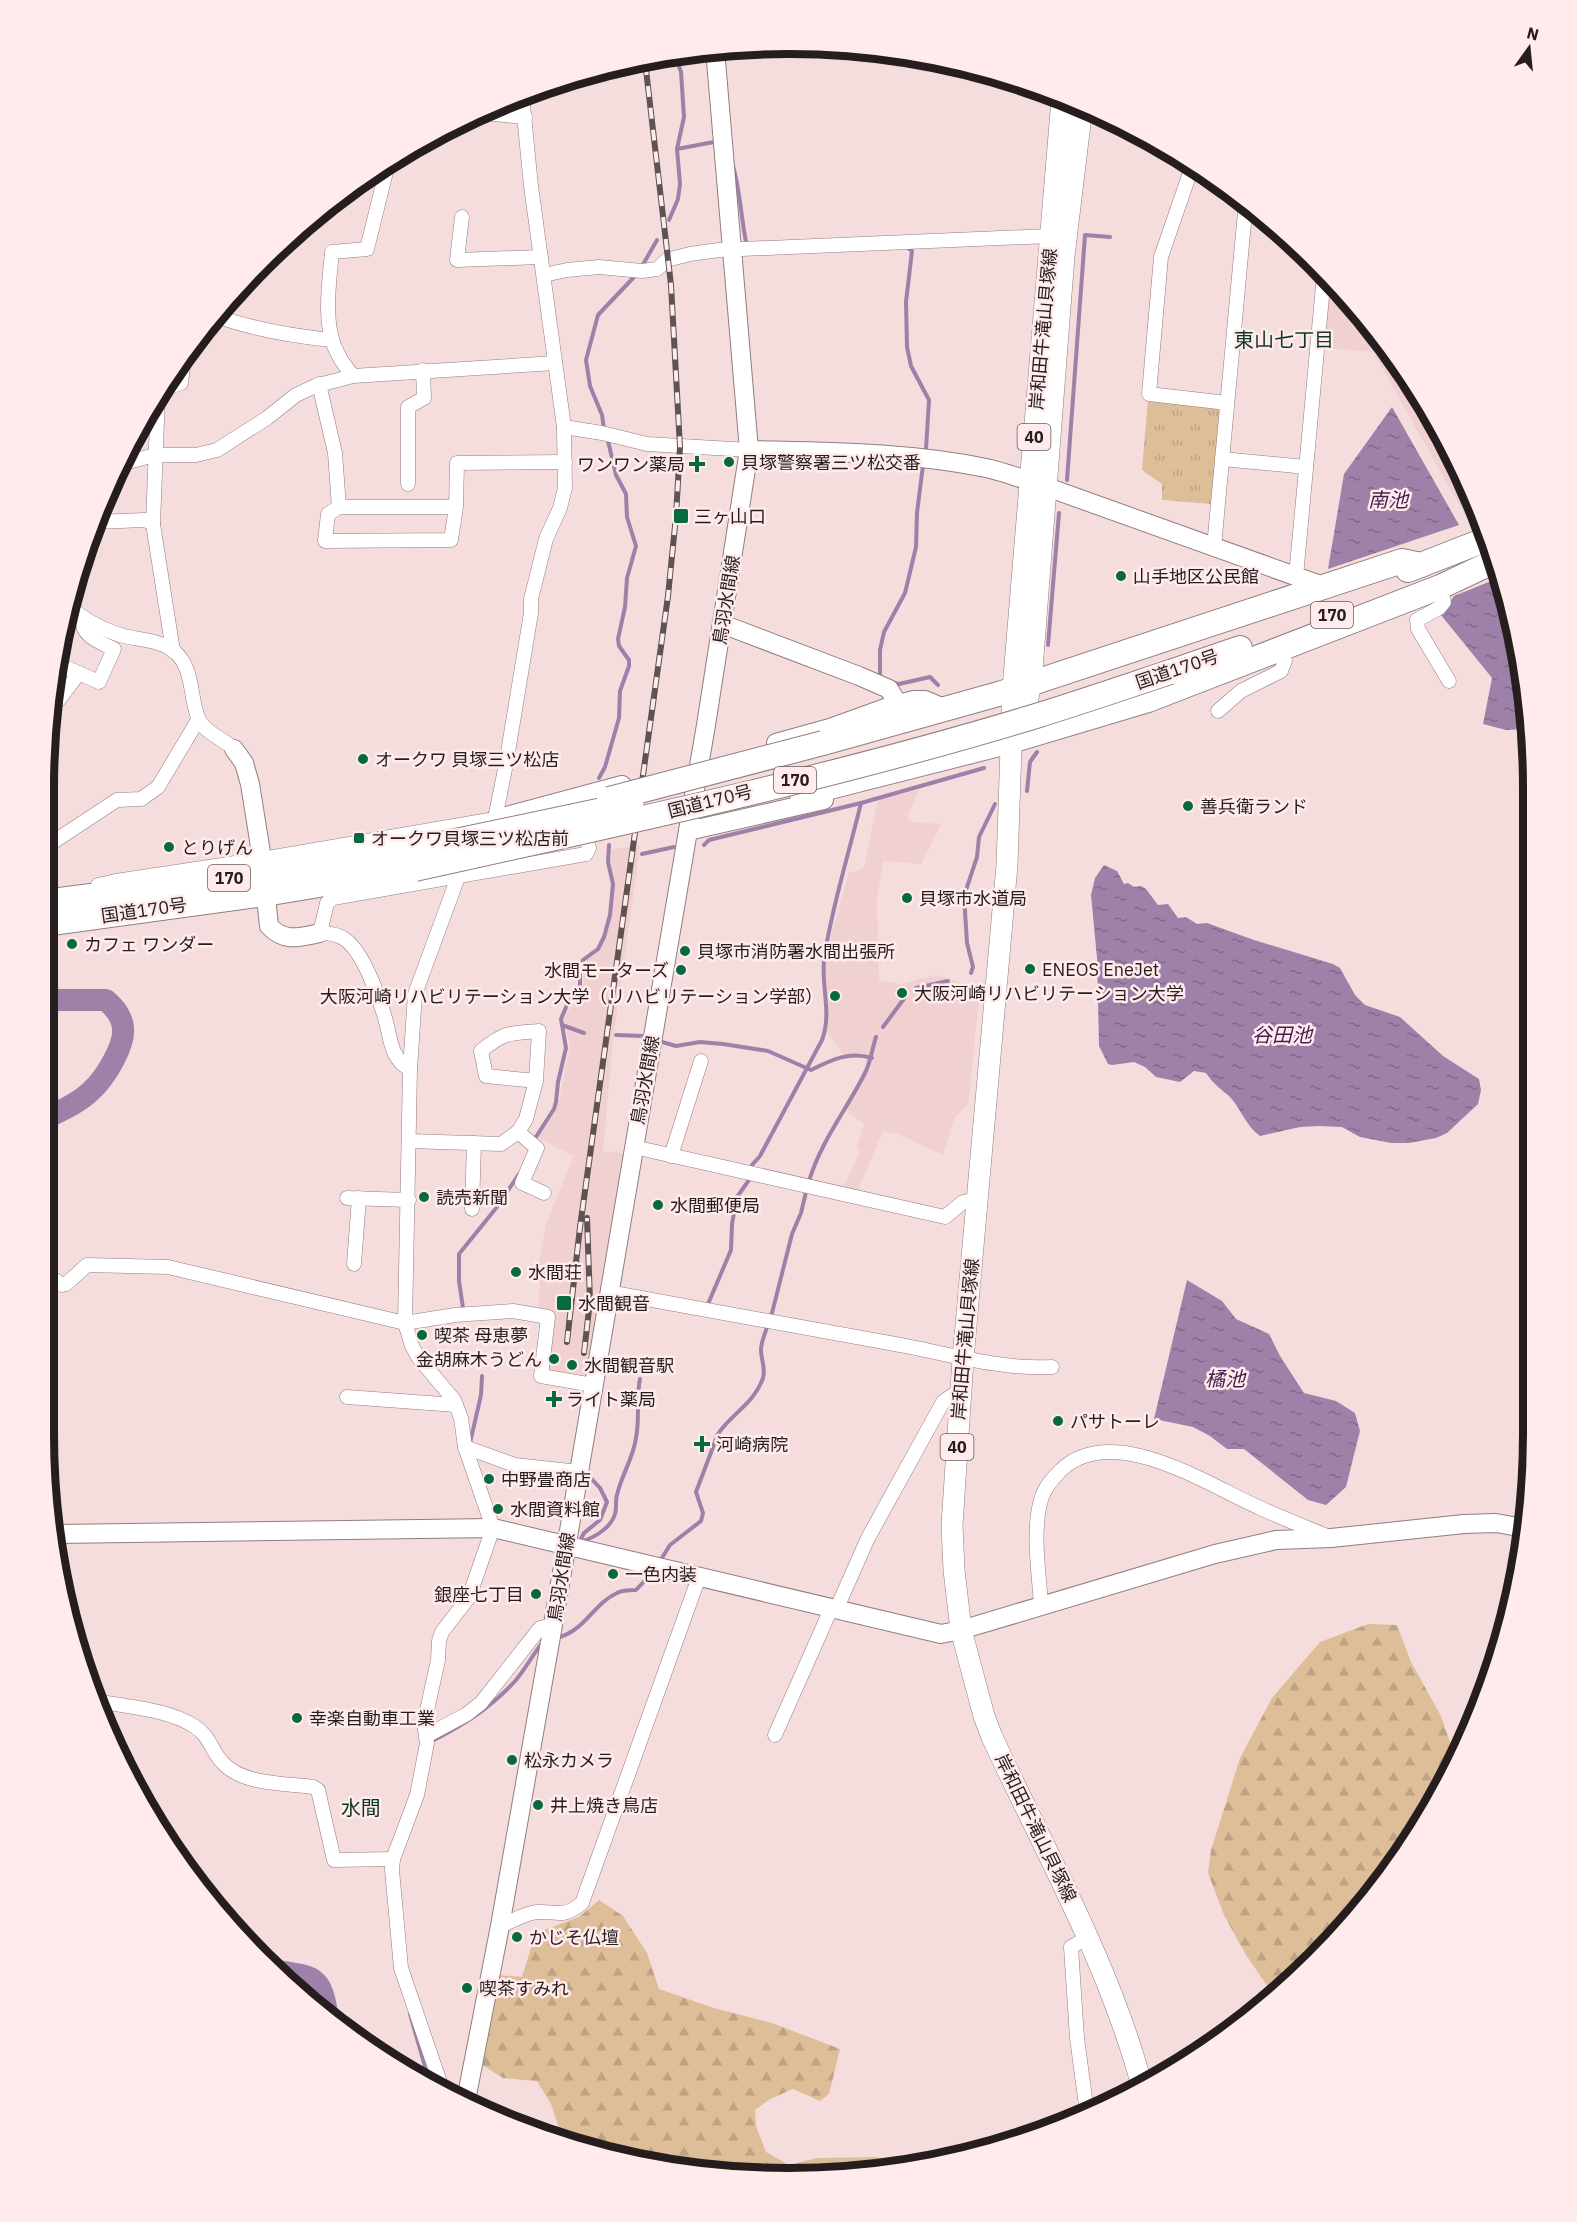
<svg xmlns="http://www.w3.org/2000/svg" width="1577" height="2222" font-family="'IBM Plex Sans','Noto Sans JP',sans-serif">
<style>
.built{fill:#f0d0d1}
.forest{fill:url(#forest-firs)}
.park{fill:url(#park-tufts)}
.water{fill:url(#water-ripples)}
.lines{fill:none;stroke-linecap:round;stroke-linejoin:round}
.stream{stroke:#9e81a9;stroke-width:4}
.river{stroke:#9e81a9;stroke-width:22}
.street-casing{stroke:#927d7e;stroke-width:15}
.secondary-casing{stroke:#927d7e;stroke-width:20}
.primary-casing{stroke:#927d7e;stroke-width:22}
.highway-casing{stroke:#927d7e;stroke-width:26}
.street{stroke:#fff;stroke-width:14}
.secondary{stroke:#fff;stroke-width:18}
.primary{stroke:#fff;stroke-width:21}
.highway{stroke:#fff;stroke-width:24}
.rail-casing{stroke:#5e5252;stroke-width:6}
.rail{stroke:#ffebec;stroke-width:4;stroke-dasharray:11;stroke-linecap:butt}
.highway-bridge-casing{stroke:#927d7e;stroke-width:26;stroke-linecap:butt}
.highway-bridge{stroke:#fff;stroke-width:24}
.poi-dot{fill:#076a3f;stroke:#ffebec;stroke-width:2}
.labels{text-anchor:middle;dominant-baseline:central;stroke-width:5;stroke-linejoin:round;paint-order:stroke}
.shield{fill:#ffebec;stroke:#675c5c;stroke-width:1.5}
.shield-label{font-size:16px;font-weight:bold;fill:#261e1e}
.street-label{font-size:18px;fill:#261e1e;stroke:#ffebec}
.poi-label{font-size:18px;fill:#261e1e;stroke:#ffebec;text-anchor:start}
.neighbourhood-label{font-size:20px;fill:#0e3722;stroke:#ffebec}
.water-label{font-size:20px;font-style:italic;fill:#441d50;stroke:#ffebec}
.rim{fill:none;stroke:#261e1e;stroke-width:8}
</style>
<defs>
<pattern id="forest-firs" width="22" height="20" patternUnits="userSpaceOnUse" patternTransform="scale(1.5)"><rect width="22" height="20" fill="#ddbe98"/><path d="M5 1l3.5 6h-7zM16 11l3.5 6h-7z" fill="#bea383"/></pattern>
<pattern id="park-tufts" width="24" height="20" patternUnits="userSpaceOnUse" patternTransform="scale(1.5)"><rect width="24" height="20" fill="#ddbe98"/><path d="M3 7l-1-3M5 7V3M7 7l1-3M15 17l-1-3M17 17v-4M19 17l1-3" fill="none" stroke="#bea383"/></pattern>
<pattern id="water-ripples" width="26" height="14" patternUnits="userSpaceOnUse" patternTransform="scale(1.5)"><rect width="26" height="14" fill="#9e81a9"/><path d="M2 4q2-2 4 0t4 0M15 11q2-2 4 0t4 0" fill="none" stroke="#816989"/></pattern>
</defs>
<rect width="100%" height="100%" fill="#f5ddde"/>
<g class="built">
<path d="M 1330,280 L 1349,298 L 1457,459 L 1480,520 L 1470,524 L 1373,352 L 1324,348 Z"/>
<path d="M 919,790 L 907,817 L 911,822 L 941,824 L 921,864 L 883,861 L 877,899 L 879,980 L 902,984 L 935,975 L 980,988 L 969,1098 L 968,1104 L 954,1119 L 943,1155 L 898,1134 L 883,1131 L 857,1192 L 843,1189 L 860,1151 L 857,1147 L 864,1124 L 845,1110 L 867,1064 L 864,1053 L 844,1056 L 827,1032 L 828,1008 L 822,980 L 825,949 L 828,947 L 849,872 L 857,871 L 864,867 L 878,800 Z"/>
<path d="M 640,845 L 613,1042 L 603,1151 L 624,1153 L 596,1309 L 588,1375 L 547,1370 L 551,1313 L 538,1309 L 540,1286 L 537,1271 L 546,1224 L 574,1156 L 538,1138 L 555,1112 L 559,1102 L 570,1046 L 564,1021 L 567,1013 L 583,990 L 584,964 L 587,959 L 601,948 L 605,938 L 614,884 L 610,862 L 611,850 Z"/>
</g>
<g class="forest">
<path d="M 1368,1624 L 1397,1625 L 1411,1662 L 1441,1716 L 1457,1763 L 1379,1887 L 1275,1997 L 1246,1955 L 1224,1915 L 1208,1873 L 1211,1850 L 1240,1758 L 1272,1698 L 1320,1642 Z"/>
<path d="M 599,1900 L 623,1916 L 647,1953 L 659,1989 L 714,2008 L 772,2023 L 840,2049 L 829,2094 L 820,2101 L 793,2089 L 770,2099 L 755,2110 L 756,2126 L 766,2152 L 789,2165 L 817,2158 L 876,2157 L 911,2167 L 886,2172 L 691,2172 L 595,2153 L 563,2141 L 551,2104 L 537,2081 L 503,2078 L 479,2063 L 498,1975 L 522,1977 L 531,1948 L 544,1930 L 579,1917 Z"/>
</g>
<path class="park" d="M 1148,399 L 1217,407 L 1220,414 L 1211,504 L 1162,500 L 1162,484 L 1142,470 Z"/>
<g class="water">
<path d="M 1392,407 L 1459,525 L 1328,569 L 1344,474 Z"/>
<path d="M 1501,577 L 1508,595 L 1527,691 L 1527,729 L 1506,730 L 1483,724 L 1492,678 L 1441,615 L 1454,596 Z"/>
<path d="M 1104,865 L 1117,871 L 1124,884 L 1128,883 L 1134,887 L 1141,886 L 1146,889 L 1158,905 L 1168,904 L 1178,918 L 1186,917 L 1197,924 L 1207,923 L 1254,940 L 1333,964 L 1340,968 L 1355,995 L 1365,1005 L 1400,1017 L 1443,1056 L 1479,1079 L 1481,1090 L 1478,1104 L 1447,1133 L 1436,1138 L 1409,1143 L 1391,1143 L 1360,1137 L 1342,1127 L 1319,1126 L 1300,1127 L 1260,1136 C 1246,1126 1241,1109 1230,1097 C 1221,1089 1213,1084 1206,1073 L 1194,1071 L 1180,1082 L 1156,1077 L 1145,1067 L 1134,1062 L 1112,1065 L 1108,1064 L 1099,1046 L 1097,958 L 1091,895 L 1095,878 Z"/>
<path d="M 1187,1280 L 1222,1301 L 1236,1319 L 1269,1334 L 1280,1356 L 1304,1393 L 1336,1401 L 1355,1413 L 1360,1431 L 1346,1487 L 1326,1505 L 1308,1500 L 1244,1449 L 1227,1449 L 1210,1436 L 1193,1427 L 1154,1419 Z"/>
</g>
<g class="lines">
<g class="stream">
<path d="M 677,149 L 714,142"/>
<path d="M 733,166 C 740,190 741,217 746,242"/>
<path d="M 669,220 L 678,199 L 680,184 L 677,149 L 684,117 L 681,72 L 675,54"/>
<path d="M 908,248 L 912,251 L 906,302 L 907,347 L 911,366 L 929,400 L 926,449"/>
<path d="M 641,268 L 657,240"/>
<path d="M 604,429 L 602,415 L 590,386 L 586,360 L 598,315 L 635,276"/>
<path d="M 1067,480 L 1085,235 L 1110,237"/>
<path d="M 1048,645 L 1059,513"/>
<path d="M 881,678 L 880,677 L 880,650 L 884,632 L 905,593 L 916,547 L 917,513 L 923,465"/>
<path d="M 891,682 L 899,684 L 930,677 L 938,685"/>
<path d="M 599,778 L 605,767 L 619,718 L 620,691 L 629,666 L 629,660 L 619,646 L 618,639 L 625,607 L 627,578 L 636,546 L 627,517 L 626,494 L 616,475 L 608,441"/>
<path d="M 1027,791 L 1030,762 L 1037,752"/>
<path d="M 704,845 L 709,840 L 861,803 L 984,768"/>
<path d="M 642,854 L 674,847"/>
<path d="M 971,973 L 973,967 L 967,943 L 964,896 L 977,857 L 979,837 L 995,804"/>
<path d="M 916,988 L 948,981"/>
<path d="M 562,1025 L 584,1033"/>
<path d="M 883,1027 L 906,996"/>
<path d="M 616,1035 L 643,1036"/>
<path d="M 662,1042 L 676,1046 L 700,1042 L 723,1044 L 768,1051 L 811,1070 C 831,1060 849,1051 872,1058"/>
<path d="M 534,1140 L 554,1109 L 556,1102 L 558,1082 L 566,1048 L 561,1019 L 567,1005 L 580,987 L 580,969 L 583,960 L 598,949 L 604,937 L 610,915 L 613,884 L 608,862 L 609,845"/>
<path d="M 752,1165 L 760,1156 L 822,1040 C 833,1011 819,982 825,953 C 833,903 849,853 861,803"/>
<path d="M 809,1181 C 821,1141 847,1109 865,1073 C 871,1061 872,1049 876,1037"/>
<path d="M 708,1304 L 731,1250 L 732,1224 L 737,1197 L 749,1180"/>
<path d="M 463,1308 L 459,1281 L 459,1254 L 497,1207 L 519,1174"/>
<path d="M 771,1317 L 792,1234 L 801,1213 L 806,1192"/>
<path d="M 470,1443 L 481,1395 L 482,1376"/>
<path d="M 580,1541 L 584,1533 L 600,1520 L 607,1502 L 600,1488 L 587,1474"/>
<path d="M 580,1542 C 594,1538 611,1528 615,1514 C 617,1508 615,1501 617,1495 C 621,1476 633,1459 636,1438 C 640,1418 636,1398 640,1379"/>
<path d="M 660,1561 L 670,1545 L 701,1521 L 703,1513 L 696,1492 L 718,1434 C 731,1414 754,1404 763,1378 C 766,1368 761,1360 761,1350 C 761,1342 765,1334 767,1327"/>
<path d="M 557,1638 C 586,1630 593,1604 617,1593 C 622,1590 630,1590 636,1590 L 652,1573"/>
<path d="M 434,1740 C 465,1724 492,1707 516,1680 C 526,1668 533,1654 543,1642"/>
<path d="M 410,2014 L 428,2077"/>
</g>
<g class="river">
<path d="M 44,1119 C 60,1111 79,1103 92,1090 C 105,1078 125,1046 123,1028 C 122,1016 115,1008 106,1000 L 44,1000"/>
<path d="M 278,1971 C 313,1977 321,1975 327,2013"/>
</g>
<g class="street-casing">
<g id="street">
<path d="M 483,113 L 525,117"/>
<path d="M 1192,167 L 1161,257 L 1149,394 L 1227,403"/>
<path d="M 462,217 L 457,260 L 541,257"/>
<path d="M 544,275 L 567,270 L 599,267 L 642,271 L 657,269 L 667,260 L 690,254 L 719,250 L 1050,236"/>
<path d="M 215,316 C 253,329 292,336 332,340"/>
<path d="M 353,376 C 348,369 342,363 339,356 C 322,328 329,284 332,252 L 367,249 L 388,164"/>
<path d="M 319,384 L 335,453 L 339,507"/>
<path d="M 163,389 L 181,383 L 184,359"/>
<path d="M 158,395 L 153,524 L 173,651"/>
<path d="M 564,427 L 602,433 L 647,444 L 749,450"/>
<path d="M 1222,459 L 1306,467"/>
<path d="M 120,464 L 155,455 L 196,455 L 217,450 L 267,418 L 296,395 L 315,386 L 353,376 L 555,363"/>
<path d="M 408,484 L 408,407 L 424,398 L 423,370"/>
<path d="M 456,507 L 339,507 L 328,514 L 325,541 L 451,540 L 456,507 L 457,463 L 565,462"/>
<path d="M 95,522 L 145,520 L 153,524"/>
<path d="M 1214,547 L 1246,201"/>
<path d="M 1296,576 L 1324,275"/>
<path d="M 1440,587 L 1444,602 L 1439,608 L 1417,620 L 1418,629 L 1449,681"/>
<path d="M 69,606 C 83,619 99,628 117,634 C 134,640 159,639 174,651 C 195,669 189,698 199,720 C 205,733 224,739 234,749"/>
<path d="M 67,668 L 99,682 L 114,649 C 100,642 80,636 83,618"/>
<path d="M 51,710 L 79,673"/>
<path d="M 1218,711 L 1241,691 L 1281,671 L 1285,661 L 1281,649"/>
<path d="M 44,848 L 117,800 L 141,799 L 158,787 L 198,720"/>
<path d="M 98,885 L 116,881 L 262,859 L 495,819 L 506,764 L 531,613 L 531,599 L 546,539 L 560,508 L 565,488 L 564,427 L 531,186 L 522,95"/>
<path d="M 410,1069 C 390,1059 391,1038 385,1018 C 379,997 364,954 346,940 C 338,934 330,933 320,933 L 327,903 L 333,898 L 586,854 L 589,848 L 583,826"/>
<path d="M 518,1132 L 537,1148 L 522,1183 L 544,1193"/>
<path d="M 409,1141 L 501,1144 L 518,1132 L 526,1119 L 536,1081 L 539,1031 C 510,1033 504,1032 481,1051 L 486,1076 L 536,1081"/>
<path d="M 634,1147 L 945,1217 L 963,1202 L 978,1199"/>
<path d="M 671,1156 L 701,1061"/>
<path d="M 347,1198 L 409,1200"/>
<path d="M 472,1209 L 474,1143"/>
<path d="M 354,1264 L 359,1198"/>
<path d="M 44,1272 L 62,1285 L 66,1284 L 87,1265 L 168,1267 L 405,1323 L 455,1315 L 513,1311 L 548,1317 L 541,1376 L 593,1385"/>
<path d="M 608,1292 C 704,1309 800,1326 895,1344 C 946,1353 1000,1370 1052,1367"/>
<path d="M 347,1397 L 456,1405"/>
<path d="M 465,1447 L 515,1465 L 579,1472"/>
<path d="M 1041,1605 C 1039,1573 1032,1531 1041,1500 C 1044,1488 1052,1479 1061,1470 C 1113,1421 1208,1485 1260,1508 C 1282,1518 1305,1527 1327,1536"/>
<path d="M 836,1610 L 868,1538 L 943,1402 L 960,1390"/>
<path d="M 97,1701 C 128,1707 167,1709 194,1726 C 210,1736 211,1750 222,1762 C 242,1785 284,1783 313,1787 L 318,1790 L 334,1860 L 393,1859"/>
<path d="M 775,1735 L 831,1609"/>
<path d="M 426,1736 L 467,1714 L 481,1703 L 540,1628 L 553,1625"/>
<path d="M 500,1926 C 511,1922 525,1913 537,1912 C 559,1911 562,1919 582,1903 L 699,1577"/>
<path d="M 1087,1938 L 1071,1947 L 1077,2038 L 1087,2113"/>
<path d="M 443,2091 L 401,1968 L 392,1870 L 393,1859 L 417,1795 L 427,1743 L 424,1724 L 438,1660 L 439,1641 L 442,1632 L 469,1597 L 493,1528 L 465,1447 L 461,1418 L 454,1400 L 418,1357 L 412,1346 L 405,1323 L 410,1069 L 415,994 L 458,877"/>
</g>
</g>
<g class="secondary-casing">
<g id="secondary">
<path d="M 749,450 C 829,452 908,452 986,468 C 1001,471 1016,477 1030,481 L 1323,586"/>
<path d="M 722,624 L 859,676 L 889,689 L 898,704"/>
<path d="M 776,743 L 830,728 L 891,706 L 914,700 L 925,700 L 946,709"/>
<path d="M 234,749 L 244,763 L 250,784 L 262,859 L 269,926 C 285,943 300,937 320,933"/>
<path d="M 495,819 L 622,785"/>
<path d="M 688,831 L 824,800"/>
<path d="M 57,1534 L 493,1528 L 941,1634 L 961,1630 L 1215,1554 L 1276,1540 L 1331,1538 L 1464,1524 L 1496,1523 L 1524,1528"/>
<path d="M 467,2105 L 467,2095 L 500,1926 L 553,1625 L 706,725 L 749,450 L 715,49"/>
</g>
</g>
<g class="primary-casing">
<g id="primary">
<path d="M 1062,99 L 1013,689 L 1007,865 L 963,1359 L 952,1525 L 954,1570 L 961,1630 L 984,1716 L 992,1737 C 1045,1852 1109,1963 1142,2086"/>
<path d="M 1022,730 L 1031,682 L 1064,256 L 1082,107"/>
</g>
</g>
<g class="highway-casing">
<g id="highway">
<path d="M 1408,570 L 1487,539"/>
<path d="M 1170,672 L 1240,648"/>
<path d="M 823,743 L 1002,693 L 1402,561 L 1421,565"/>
<path d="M 802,794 L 1011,741 L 1148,700 L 1440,587 L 1495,561"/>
<path d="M 44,902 L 263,874 L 413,850"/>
<path d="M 44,924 L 265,894 L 415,869"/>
</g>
</g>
<use href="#street" class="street"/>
<use href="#secondary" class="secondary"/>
<use href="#primary" class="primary"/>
<use href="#highway" class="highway"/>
<g class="rail-casing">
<g id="rail">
<path d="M 567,1342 L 580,1227 L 668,596 L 676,516 L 680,447 L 671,285 L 645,61"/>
<path d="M 584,1353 L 590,1301 L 587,1218"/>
</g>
</g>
<use href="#rail" class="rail"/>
<g class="highway-bridge-casing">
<g id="highway-bridge">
<path d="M 609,799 L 823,743"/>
<path d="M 413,850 L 631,804"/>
<path d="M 415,869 C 623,823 832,778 1036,716 C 1081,702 1125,687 1170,672"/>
</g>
</g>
<use href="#highway-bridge" class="highway-bridge"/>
</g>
<g class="poi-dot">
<circle cx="729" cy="462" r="6"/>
<path d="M694 455h6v6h6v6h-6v6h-6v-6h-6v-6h6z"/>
<rect x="673" y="508" width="16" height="16" rx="3"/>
<circle cx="1121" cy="576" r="6"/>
<circle cx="363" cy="759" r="6"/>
<circle cx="1188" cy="806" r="6"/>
<rect x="353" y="832" width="12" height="12" rx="3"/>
<circle cx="169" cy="847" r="6"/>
<circle cx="907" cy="898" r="6"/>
<circle cx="72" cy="944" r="6"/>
<circle cx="685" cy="951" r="6"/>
<circle cx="1030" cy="969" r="6"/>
<circle cx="681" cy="970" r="6"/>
<circle cx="902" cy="993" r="6"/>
<circle cx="835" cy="996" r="6"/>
<circle cx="424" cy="1197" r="6"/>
<circle cx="658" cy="1205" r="6"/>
<circle cx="516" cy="1272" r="6"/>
<rect x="556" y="1295" width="16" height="16" rx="3"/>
<circle cx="422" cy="1335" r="6"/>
<circle cx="554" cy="1359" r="6"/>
<circle cx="572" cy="1365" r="6"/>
<path d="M551 1390h6v6h6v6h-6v6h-6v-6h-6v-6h6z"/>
<circle cx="1058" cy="1421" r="6"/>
<path d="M699 1435h6v6h6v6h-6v6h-6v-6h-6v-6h6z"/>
<circle cx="489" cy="1479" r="6"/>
<circle cx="498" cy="1509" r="6"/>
<circle cx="613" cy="1574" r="6"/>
<circle cx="536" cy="1594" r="6"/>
<circle cx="297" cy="1718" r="6"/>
<circle cx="512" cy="1760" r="6"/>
<circle cx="538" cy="1805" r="6"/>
<circle cx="517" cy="1937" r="6"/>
<circle cx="467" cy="1988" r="6"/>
</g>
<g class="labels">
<g class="shield">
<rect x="1017.5" y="424" width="33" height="26" rx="4.5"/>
<rect x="1311" y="602" width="42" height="26" rx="4.5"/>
<rect x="774" y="767" width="42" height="26" rx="4.5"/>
<rect x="208" y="865" width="42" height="26" rx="4.5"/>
<rect x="940.5" y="1434" width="33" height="26" rx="4.5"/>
</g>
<g class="shield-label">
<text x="1034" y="437">40</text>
<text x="1332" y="615">170</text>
<text x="795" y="780">170</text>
<text x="229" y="878">170</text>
<text x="957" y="1447">40</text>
</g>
<g class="street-label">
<text transform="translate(1043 329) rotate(-85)">岸和田牛滝山貝塚線</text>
<text transform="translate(726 600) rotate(-81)">鳥羽水間線</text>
<text transform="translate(1177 669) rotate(-19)">国道170号</text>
<text transform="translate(710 801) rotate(-14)">国道170号</text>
<text transform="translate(144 910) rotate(-8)">国道170号</text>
<text transform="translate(645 1080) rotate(-80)">鳥羽水間線</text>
<text transform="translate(965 1339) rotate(-85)">岸和田牛滝山貝塚線</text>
<text transform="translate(561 1577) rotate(-81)">鳥羽水間線</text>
<text transform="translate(1036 1828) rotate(64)">岸和田牛滝山貝塚線</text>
</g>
<g class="poi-label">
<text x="741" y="462">貝塚警察署三ツ松交番</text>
<text x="685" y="464" text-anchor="end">ワンワン薬局</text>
<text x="694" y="516">三ヶ山口</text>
<text x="1133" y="576">山手地区公民館</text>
<text x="375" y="759">オークワ 貝塚三ツ松店</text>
<text x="1200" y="806">善兵衛ランド</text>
<text x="371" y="838">オークワ貝塚三ツ松店前</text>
<text x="181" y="847">とりげん</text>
<text x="919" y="898">貝塚市水道局</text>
<text x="84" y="944">カフェ ワンダー</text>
<text x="697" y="951">貝塚市消防署水間出張所</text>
<text x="1042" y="969">ENEOS EneJet</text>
<text x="669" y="970" text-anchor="end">水間モーターズ</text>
<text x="914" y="993">大阪河崎リハビリテーション大学</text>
<text x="823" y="996" text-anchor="end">大阪河崎リハビリテーション大学（リハビリテーション学部）</text>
<text x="436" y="1197">読売新聞</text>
<text x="670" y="1205">水間郵便局</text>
<text x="528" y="1272">水間荘</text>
<text x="578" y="1303">水間観音</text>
<text x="434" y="1335">喫茶 母恵夢</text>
<text x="542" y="1359" text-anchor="end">金胡麻木うどん</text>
<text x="584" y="1365">水間観音駅</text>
<text x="566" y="1399">ライト薬局</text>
<text x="1070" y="1421">パサトーレ</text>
<text x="716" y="1444">河崎病院</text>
<text x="501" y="1479">中野畳商店</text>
<text x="510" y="1509">水間資料館</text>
<text x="625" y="1574">一色内装</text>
<text x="524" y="1594" text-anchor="end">銀座七丁目</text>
<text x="309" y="1718">幸楽自動車工業</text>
<text x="524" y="1760">松永カメラ</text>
<text x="550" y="1805">井上焼き鳥店</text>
<text x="529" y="1937">かじそ仏壇</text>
<text x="479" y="1988">喫茶すみれ</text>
</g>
<g class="neighbourhood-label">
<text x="1284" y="339">東山七丁目</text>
<text x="361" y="1807">水間</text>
</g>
<g class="water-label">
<text x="1388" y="499">南池</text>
<text x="1282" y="1034">谷田池</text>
<text x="1225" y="1378">橘池</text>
</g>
</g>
<path d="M0 0H1577V2222H0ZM788 54H789A734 734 0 0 1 1523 788V1434A734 734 0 0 1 789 2168H788A734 734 0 0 1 54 1434V788A734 734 0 0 1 788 54Z" fill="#ffebec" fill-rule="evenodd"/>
<path class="rim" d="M788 54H789A734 734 0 0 1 1523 788V1434A734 734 0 0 1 789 2168H788A734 734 0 0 1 54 1434V788A734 734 0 0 1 788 54Z"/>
<g transform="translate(1529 48) rotate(15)" stroke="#ffebec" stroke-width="4.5" paint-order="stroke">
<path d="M0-4.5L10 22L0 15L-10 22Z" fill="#261e1e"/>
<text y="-9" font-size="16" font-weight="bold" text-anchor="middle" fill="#261e1e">N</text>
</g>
</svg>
